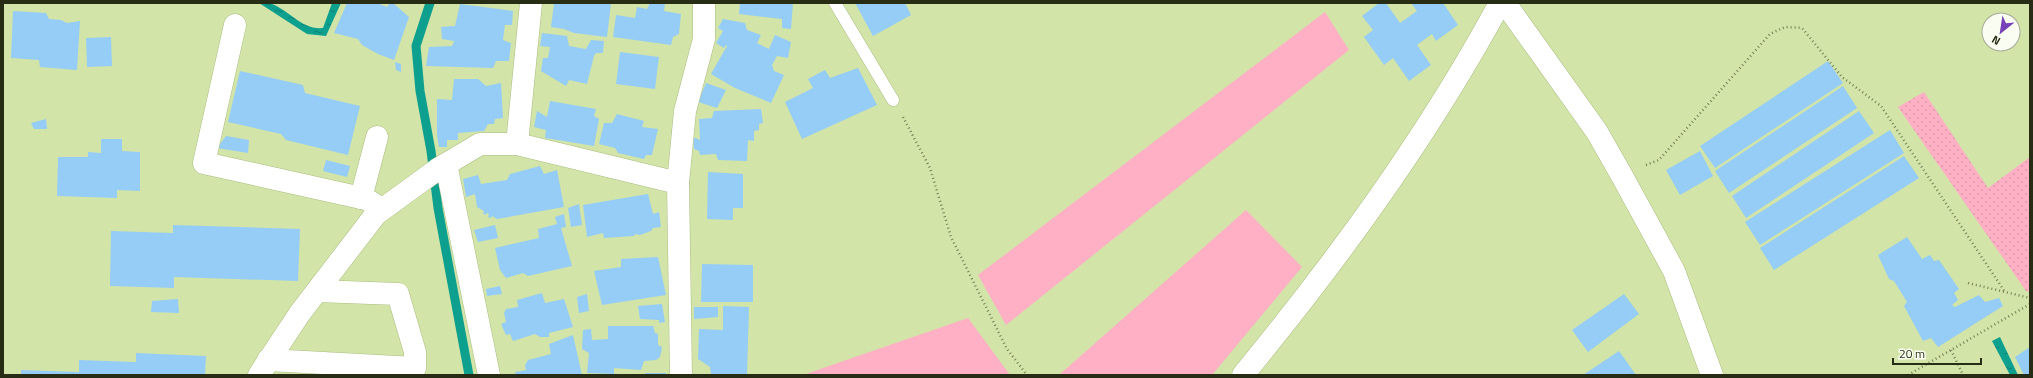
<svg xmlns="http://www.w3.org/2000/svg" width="2033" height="378" font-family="'Titillium Web',sans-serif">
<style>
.grass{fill:#ffb0c5}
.park{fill:url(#park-dots)}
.water{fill:url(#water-ripples)}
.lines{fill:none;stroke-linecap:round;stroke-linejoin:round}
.stream{stroke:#0da08f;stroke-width:9}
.building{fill:#95cdf7}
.lane-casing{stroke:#abbd81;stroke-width:13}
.street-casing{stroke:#abbd81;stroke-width:23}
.secondary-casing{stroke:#abbd81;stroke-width:23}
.path{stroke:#758057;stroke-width:2.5;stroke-dasharray:1 3;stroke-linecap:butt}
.lane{stroke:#fff;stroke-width:12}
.street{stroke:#fff;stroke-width:22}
.secondary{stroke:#fff;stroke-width:22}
</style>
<defs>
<pattern id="park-dots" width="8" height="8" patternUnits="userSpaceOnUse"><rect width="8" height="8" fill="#ffb0c5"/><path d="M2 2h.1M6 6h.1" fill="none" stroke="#db98a8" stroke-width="1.8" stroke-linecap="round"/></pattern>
<pattern id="water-ripples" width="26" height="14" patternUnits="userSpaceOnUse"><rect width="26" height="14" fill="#0da08f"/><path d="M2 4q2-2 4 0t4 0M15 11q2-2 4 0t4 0" fill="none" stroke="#0d8374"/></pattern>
</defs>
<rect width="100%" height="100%" fill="#d2e4a7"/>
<g class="grass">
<path d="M 1325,12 L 1349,50 L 1006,325 L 978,275 Z"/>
<path d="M 1246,210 L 1302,267 L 1212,375 L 1059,375 Z"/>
<path d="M 968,318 L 1010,375 L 803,375 Z"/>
</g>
<path class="park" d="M 1924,92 L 1988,188 L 2030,157 L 2030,292 L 2026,291 L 1898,107 Z"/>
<g class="water">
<path d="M 259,3 C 263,3 268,2 272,4 C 290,11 302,30 323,28 L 332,3 L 341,3 L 326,36 L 307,34 Z"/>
<path d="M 2000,337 L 2018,375 L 2010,375 L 1992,341 Z"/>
</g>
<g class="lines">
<path class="stream" d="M 430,3 L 416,46 L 420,91 L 431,151 L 438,208 L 469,375"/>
</g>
<g class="building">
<path d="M 347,3 L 377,3 L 387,7 L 390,3 L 393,3 L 409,17 L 394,60 L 378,54 L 362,45 L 358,39 L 334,33 Z"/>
<path d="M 554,3 L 611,3 L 607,37 L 574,33 L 564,29 L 551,27 Z"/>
<path d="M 650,3 L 665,3 L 664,11 L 681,14 L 679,34 L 673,37 L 671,45 L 613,37 L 616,15 L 635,18 L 637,7 L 647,9 Z"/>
<path d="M 740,3 L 793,3 L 791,29 L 782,28 L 782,19 L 739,14 Z"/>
<path d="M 855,3 L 905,3 L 911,15 L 873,36 Z"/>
<path d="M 1379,3 L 1386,3 L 1400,23 L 1417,11 L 1411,3 L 1443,3 L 1458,25 L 1436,41 L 1432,34 L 1417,45 L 1431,65 L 1409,81 L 1393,58 L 1384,65 L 1364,37 L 1373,30 L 1362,16 Z"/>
<path d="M 460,4 L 513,11 L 512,25 L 505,25 L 503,40 L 511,43 L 509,61 L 496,61 L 493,68 L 426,66 L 429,47 L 452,46 L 454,41 L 442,39 L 441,27 L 455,26 Z"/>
<path d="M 13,11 L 46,13 L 49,19 L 61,20 L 67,23 L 80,21 L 77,70 L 40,67 L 39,60 L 11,58 Z"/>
<path d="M 723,19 L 745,23 L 747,30 L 761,35 L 757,43 L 769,49 L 775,35 L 791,42 L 788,58 L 777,56 L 772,65 L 774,71 L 784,75 L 771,103 L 735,88 L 711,74 L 727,46 L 726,45 L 724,48 L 716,43 L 723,31 L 718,28 Z"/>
<path d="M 542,33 L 567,36 L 569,46 L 586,49 L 591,40 L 604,41 L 603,53 L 596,53 L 594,56 L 587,84 L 569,80 L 566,86 L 541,71 L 543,58 L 548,58 L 550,47 L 540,46 Z"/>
<path d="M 111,37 L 112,66 L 87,67 L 86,38 Z"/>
<path d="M 620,52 L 659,57 L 655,89 L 616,84 Z"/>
<path d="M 1828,61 L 1843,83 L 1715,168 L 1700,146 Z"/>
<path d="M 395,62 L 401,64 L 401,72 L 396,70 Z"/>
<path d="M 858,68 L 877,105 L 802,139 L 785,102 L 813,88 L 808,79 L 825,70 L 830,78 Z"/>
<path d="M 240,71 L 303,85 L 305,93 L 360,106 L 348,155 L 286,140 L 281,134 L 228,122 Z"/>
<path d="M 454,79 L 478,79 L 486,86 L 501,83 L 503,118 L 495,119 L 494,124 L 488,124 L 484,131 L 458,133 L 458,140 L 447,140 L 447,147 L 439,147 L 437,135 L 437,99 L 452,100 Z"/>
<path d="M 706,83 L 726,90 L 717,108 L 698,102 Z"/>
<path d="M 1843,86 L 1857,108 L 1729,193 L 1715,171 Z"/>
<path d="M 550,101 L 596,109 L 594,116 L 599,119 L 594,146 L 545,138 L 546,130 L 534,127 L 537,111 L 547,117 Z"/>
<path d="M 761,109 L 763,123 L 759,124 L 759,130 L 754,131 L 754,141 L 748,140 L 747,161 L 718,160 L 716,154 L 700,155 L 699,151 L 694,149 L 693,137 L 700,140 L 699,119 L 712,118 L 714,111 Z"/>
<path d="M 1859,111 L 1874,133 L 1746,218 L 1732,196 Z"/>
<path d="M 617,114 L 644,121 L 642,127 L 658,129 L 652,155 L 646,155 L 644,159 L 618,153 L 615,148 L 599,144 L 604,123 L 612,123 Z"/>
<path d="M 46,119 L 47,129 L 34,129 L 31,123 Z"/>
<path d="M 1890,130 L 1904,153 L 1760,245 L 1745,222 Z"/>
<path d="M 226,136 L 249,140 L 248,153 L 217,148 Z"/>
<path d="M 101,139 L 122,139 L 122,151 L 140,152 L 140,191 L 117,190 L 117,198 L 57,196 L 58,157 L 88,157 L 88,152 L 101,153 Z"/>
<path d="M 1700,151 L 1713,176 L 1680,195 L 1666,170 Z"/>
<path d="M 1904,156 L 1919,178 L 1774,270 L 1760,248 Z"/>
<path d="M 326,160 L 350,166 L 347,177 L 323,171 Z"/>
<path d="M 540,166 L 544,174 L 557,170 L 564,207 L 497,219 L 492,216 L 491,218 L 488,217 L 489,214 L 487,213 L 485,215 L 483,213 L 484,211 L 477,207 L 475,194 L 466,197 L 463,179 L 478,175 L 481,184 L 507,180 L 510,174 Z"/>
<path d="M 708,172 L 743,174 L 743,208 L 733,208 L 733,220 L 707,219 Z"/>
<path d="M 648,194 L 653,214 L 659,212 L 661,227 L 653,228 L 651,231 L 640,235 L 635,234 L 634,236 L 604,238 L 603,233 L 587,237 L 583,205 Z"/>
<path d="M 579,204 L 582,225 L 571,227 L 568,208 Z"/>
<path d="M 564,214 L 566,227 L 561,228 L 572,266 L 528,276 L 523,273 L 506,278 L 500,270 L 495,248 L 539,238 L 538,229 L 557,224 L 555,217 Z"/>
<path d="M 173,225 L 300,229 L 298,281 L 174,277 L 174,288 L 110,286 L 111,231 L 173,233 Z"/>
<path d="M 495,225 L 498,238 L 478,242 L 474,230 Z"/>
<path d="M 1907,237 L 1922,259 L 1930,255 L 1934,261 L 1939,260 L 1959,289 L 1954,293 L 1958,300 L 1952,305 L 1955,307 L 1979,295 L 1985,302 L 1999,298 L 2003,306 L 1938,347 L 1931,338 L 1923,341 L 1904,306 L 1907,302 L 1894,281 L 1889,279 L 1878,255 Z"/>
<path d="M 658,257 L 666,295 L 602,305 L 594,271 L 621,267 L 621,259 Z"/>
<path d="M 702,264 L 753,265 L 753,302 L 701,302 Z"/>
<path d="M 500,286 L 502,294 L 487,296 L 486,289 Z"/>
<path d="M 542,293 L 545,303 L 564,299 L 573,327 L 549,333 L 549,337 L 540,337 L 535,334 L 513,341 L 510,334 L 506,335 L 501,324 L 506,322 L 504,313 L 506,309 L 518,307 L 517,300 Z"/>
<path d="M 587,294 L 589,311 L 579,313 L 577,297 Z"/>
<path d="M 1624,294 L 1639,314 L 1588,352 L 1572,330 Z"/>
<path d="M 178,299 L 179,313 L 151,312 L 152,301 Z"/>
<path d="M 662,304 L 665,322 L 659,323 L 659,320 L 640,319 L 638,306 Z"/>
<path d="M 723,306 L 749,307 L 747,375 L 711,374 L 710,367 L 698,359 L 699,329 L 723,330 Z"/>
<path d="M 694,307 L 718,307 L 718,317 L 694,319 Z"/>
<path d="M 608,326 L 653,326 L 655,333 L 658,334 L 658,345 L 662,347 L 660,357 L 656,360 L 644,361 L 641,370 L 614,368 L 614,374 L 587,373 L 589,353 L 582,349 L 583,330 L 591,329 L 592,340 L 608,339 Z"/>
<path d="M 573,335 L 582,375 L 516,375 L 515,372 L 526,370 L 525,365 L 528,360 L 551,354 L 549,344 Z"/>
<path d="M 2030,347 L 2030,375 L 2024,375 L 2015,357 Z"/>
<path d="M 1619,351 L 1636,375 L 1583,375 Z"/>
<path d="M 136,353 L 206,356 L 205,375 L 21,375 L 21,370 L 79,372 L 79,360 L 136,362 Z"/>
<rect x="645" y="373" width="21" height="2"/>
</g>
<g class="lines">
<g class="lane-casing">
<path id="lane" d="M 835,3 L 893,100"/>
</g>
<g class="street-casing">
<g id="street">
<path d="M 235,25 L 204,163 L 366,199 L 382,209"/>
<path d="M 517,144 L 531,3"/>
<path d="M 446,164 L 489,375"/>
<path d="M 678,183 L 685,111 L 704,39 L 704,3"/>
<path d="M 361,198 L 377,137"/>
<path d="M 268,360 L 415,368 L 415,352 L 398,294 L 317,291"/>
<path d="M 259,375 L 300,313 L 376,214 L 438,169 L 480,144 L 517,144 L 678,183 L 681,375"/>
<path d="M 1243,375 C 1339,258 1428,136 1500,3"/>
</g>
</g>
<g class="secondary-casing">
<path id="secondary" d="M 1505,3 L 1597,132 L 1622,176 L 1674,271 L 1712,375"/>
</g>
<g class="path">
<path d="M 903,117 L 930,168 L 951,237 L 1007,349 L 1027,375"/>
<path d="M 1646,165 L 1659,160 L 1770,34 L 1785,27 L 1802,28 L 1842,77 L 1881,106 L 2005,292"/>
<path d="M 1968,283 L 2030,298"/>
<path d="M 1951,350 L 1963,375"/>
<path d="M 1908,375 L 2030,304"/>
</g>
<use href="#lane" class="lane"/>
<use href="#street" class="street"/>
<use href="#secondary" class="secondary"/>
</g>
<rect width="2033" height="378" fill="none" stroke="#272d15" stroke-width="8"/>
<g transform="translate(2001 32) rotate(210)"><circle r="19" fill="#fafef2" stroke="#a6aa9a"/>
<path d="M0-3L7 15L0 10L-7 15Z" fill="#7841b8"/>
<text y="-6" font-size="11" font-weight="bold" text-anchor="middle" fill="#272d15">N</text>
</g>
<path d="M1893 358v6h88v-6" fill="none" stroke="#272d15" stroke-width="2"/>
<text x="1899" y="358" font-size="12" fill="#272d15" stroke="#fafef2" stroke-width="3" paint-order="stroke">20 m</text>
</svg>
